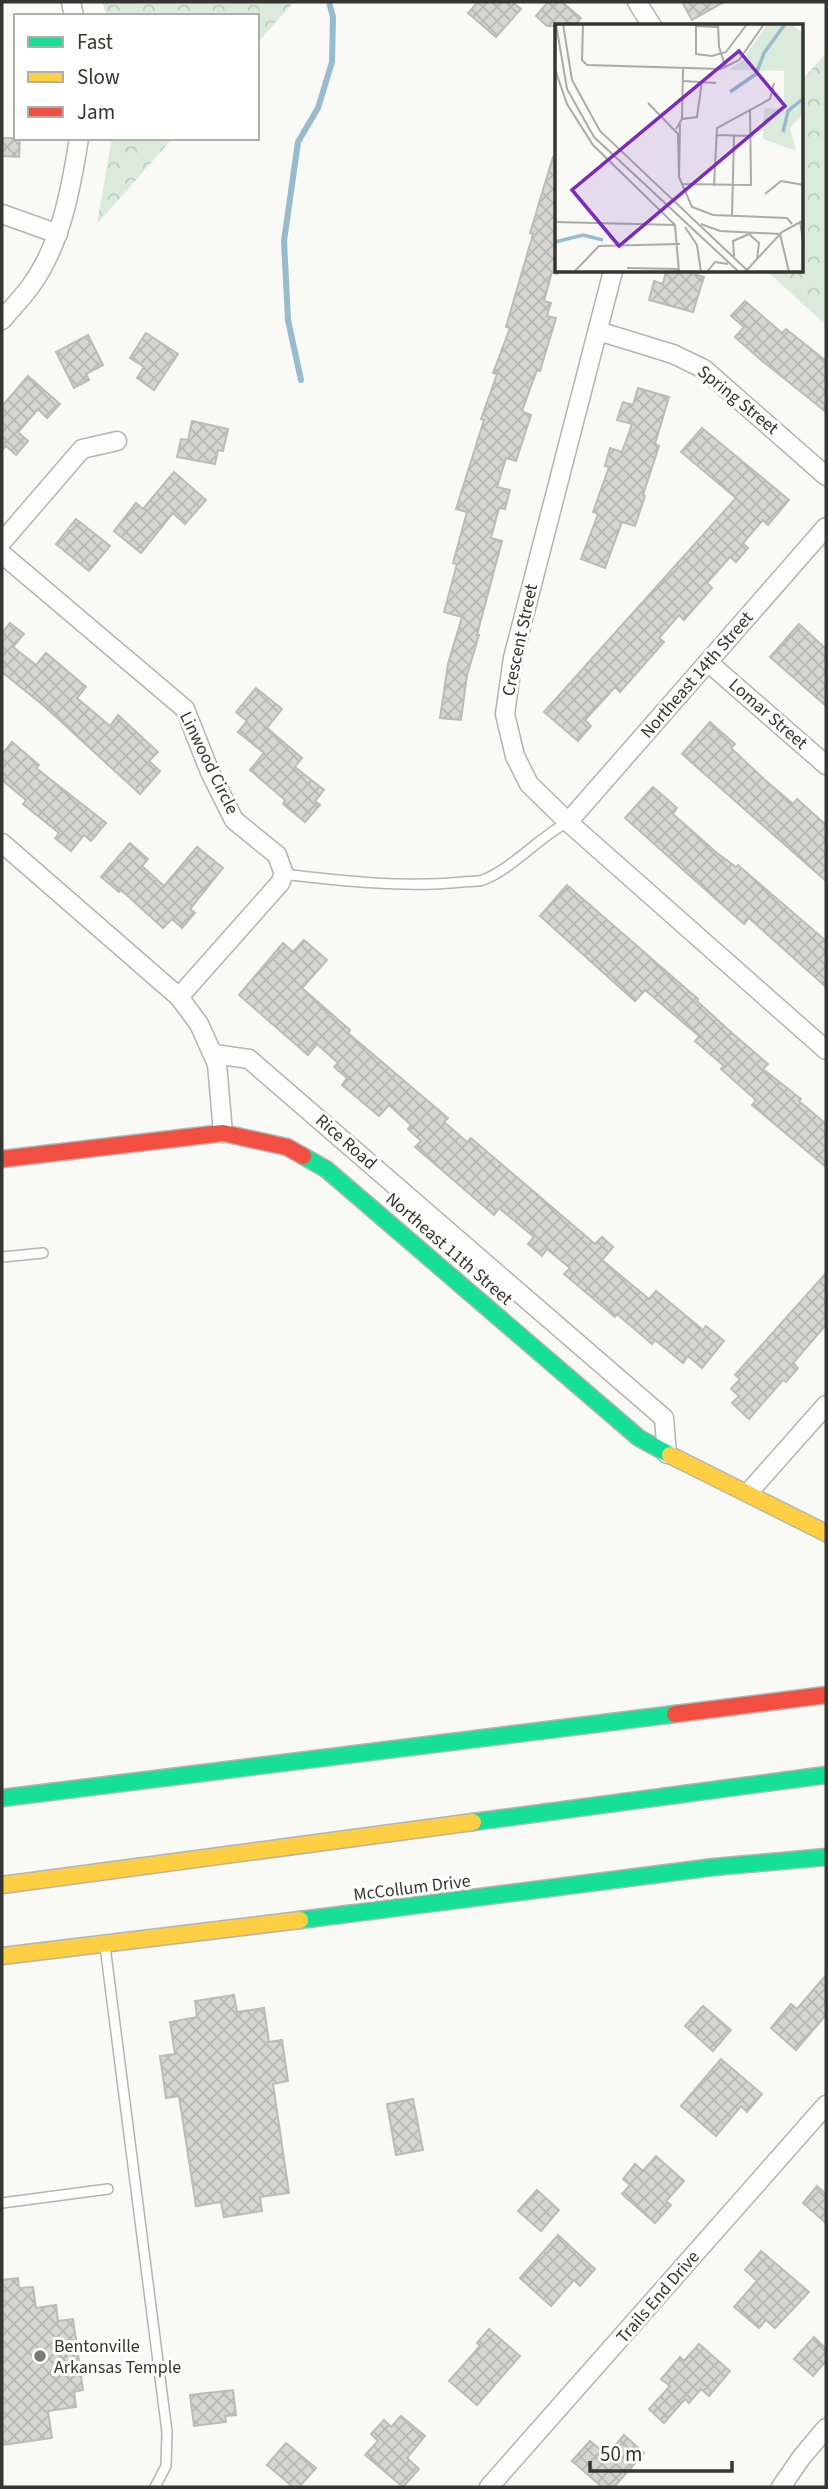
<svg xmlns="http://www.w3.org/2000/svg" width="828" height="2489" font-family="'Source Sans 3',sans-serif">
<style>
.forest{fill:url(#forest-crowns)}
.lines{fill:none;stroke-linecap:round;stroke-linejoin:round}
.stream{stroke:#98bccd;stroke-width:6}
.building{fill:url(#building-cross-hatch);stroke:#bbbbb8;stroke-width:2}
.lane-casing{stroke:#b4b4b1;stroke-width:12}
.street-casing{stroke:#b4b4b1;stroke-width:21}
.fast-casing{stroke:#b4b4b1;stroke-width:19}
.slow-casing{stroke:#b4b4b1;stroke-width:19}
.jam-casing{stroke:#b4b4b1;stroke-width:19}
.lane{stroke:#fefefe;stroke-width:9}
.street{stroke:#fefefe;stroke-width:18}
.fast{stroke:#16e098;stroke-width:16}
.slow{stroke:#ffcf43;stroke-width:16}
.jam{stroke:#f24e42;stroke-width:16}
.poi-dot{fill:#7a7a76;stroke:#fff;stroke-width:2.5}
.labels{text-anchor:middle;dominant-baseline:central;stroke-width:6;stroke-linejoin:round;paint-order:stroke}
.street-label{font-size:18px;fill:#353532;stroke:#fff}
.poi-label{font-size:18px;fill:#353532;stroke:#fff;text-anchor:start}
.inset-river{fill:none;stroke:#98bccd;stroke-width:3.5}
.inset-road{fill:none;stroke:#ababa7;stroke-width:2}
.view{fill:#7b2cbf;fill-opacity:0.15;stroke:#7b2cbf;stroke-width:3.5}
.inset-edge{fill:none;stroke:#353532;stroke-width:3.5}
</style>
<defs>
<pattern id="forest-crowns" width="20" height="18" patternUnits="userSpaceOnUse" patternTransform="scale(1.75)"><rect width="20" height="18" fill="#dbebdb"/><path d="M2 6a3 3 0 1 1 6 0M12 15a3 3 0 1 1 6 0" fill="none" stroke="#bdcabc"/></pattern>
<pattern id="building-cross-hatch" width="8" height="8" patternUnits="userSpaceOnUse" patternTransform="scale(1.75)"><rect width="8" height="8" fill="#d5d5d2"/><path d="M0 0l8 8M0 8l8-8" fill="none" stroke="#b7b7b5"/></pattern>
</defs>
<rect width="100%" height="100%" fill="#f9f9f5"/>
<g class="forest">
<path d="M 102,2 L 294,2 L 257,43 L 257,16 L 107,16 Z"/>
<path d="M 826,53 L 826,325 L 767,271 L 802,271 L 802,80 Z"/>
<path d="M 112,138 L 173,138 L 97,224 Z"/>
</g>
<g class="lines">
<path class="stream" d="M 301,380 L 288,320 L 284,241 L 298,142 L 318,108 L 332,62 L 333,17 L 329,2"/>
</g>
<g class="building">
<path d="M 478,2 L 512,2 L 521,9 L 496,37 L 468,13 Z"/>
<path d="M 548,2 L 562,2 L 581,18 L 574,26 L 547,26 L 536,16 Z"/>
<path d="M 682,2 L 724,2 L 692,20 Z"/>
<path d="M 2,138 L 20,138 L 19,157 L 2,156 Z"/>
<path d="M 553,157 L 557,158 L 557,274 L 552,272 L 544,301 L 551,303 L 547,316 L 556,318 L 540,371 L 537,370 L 522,411 L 531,415 L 516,461 L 506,458 L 497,487 L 510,490 L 505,509 L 499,508 L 491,538 L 502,541 L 477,635 L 479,635 L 467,675 L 461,720 L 440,718 L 448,664 L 462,617 L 444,612 L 457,564 L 453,563 L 467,512 L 456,509 L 484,420 L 481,419 L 497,374 L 493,373 L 510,328 L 506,327 L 533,234 L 530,233 Z"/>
<path d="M 666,271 L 684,271 L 704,277 L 693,312 L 649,300 L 654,281 L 663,284 Z"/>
<path d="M 745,301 L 782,333 L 786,329 L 826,361 L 826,412 L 761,360 L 735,337 L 744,327 L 731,316 Z"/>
<path d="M 146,333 L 178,354 L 154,390 L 137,378 L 144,367 L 130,358 Z"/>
<path d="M 88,335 L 103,365 L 86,374 L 89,380 L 74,388 L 56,352 Z"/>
<path d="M 28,376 L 60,404 L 47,418 L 38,409 L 18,432 L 28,441 L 16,455 L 6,446 L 2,450 L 2,406 Z"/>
<path d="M 638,388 L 669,397 L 655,444 L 659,446 L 643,495 L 645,496 L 635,526 L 622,522 L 605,568 L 581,559 L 598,514 L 593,512 L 609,467 L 605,466 L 610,448 L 622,452 L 632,424 L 617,420 L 623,402 L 633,405 Z"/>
<path d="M 192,421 L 228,429 L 223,451 L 218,450 L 215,464 L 177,457 L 181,439 L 188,440 Z"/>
<path d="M 702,428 L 789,500 L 768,525 L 763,520 L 743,543 L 748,548 L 736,562 L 730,557 L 707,583 L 712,588 L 684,620 L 679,615 L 659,638 L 664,642 L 620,692 L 615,687 L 585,720 L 591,726 L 578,741 L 544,712 L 736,498 L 681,452 Z"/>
<path d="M 174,472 L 206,500 L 185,524 L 173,513 L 141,553 L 114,531 L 136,503 L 143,509 Z"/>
<path d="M 76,519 L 110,546 L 89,571 L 56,544 Z"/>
<path d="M 10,623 L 24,634 L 13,647 L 36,665 L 46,653 L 86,687 L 77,698 L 110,726 L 118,715 L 158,752 L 149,761 L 160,771 L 140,794 L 44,706 L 2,672 L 2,633 Z"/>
<path d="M 799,624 L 826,649 L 826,706 L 770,657 Z"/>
<path d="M 256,688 L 282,709 L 267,728 L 302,758 L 295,767 L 324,790 L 315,801 L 320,805 L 305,822 L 283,804 L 285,800 L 250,770 L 264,753 L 238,732 L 247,721 L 236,712 Z"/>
<path d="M 710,722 L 735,744 L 731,748 L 765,780 L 793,804 L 797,799 L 826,825 L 826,881 L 682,754 Z"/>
<path d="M 12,742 L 39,765 L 36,768 L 106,823 L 91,841 L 84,835 L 71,851 L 55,838 L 59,833 L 23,804 L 26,800 L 2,780 L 2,754 Z"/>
<path d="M 653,787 L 677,808 L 673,814 L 717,853 L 736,867 L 738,865 L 826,941 L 826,987 L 749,918 L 744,924 L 625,818 Z"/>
<path d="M 130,843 L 148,859 L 142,866 L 164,886 L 197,847 L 223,868 L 190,909 L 195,913 L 182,928 L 172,919 L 163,928 L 121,890 L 119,892 L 101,877 Z"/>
<path d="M 567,885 L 698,999 L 697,1001 L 732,1033 L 768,1064 L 763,1069 L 801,1099 L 799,1101 L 826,1124 L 826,1167 L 752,1105 L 756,1100 L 721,1069 L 724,1066 L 695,1041 L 699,1036 L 645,990 L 635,1001 L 540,916 Z"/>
<path d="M 304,940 L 327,960 L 302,988 L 350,1030 L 348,1033 L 448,1118 L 444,1122 L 467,1142 L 471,1138 L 595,1244 L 602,1237 L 613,1247 L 602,1260 L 649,1299 L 656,1291 L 703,1330 L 706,1326 L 724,1341 L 702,1368 L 688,1356 L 683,1363 L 655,1340 L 652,1344 L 617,1314 L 615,1317 L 564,1274 L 570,1268 L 547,1249 L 542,1256 L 528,1244 L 534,1237 L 499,1208 L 494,1215 L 415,1147 L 421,1141 L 408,1129 L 411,1125 L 389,1105 L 379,1116 L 342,1085 L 347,1078 L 334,1067 L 338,1063 L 317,1044 L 308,1055 L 239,995 L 283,943 L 293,952 Z"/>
<path d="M 826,1273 L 826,1325 L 793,1363 L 798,1368 L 786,1382 L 783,1380 L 749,1419 L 732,1403 L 739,1396 L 731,1389 L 740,1379 L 735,1375 Z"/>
<path d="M 826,1975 L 826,2015 L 796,2050 L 771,2028 L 791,2004 L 797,2009 Z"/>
<path d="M 234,1995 L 237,2012 L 264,2008 L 269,2042 L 282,2040 L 288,2081 L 273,2084 L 289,2193 L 260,2197 L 262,2211 L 224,2217 L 221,2202 L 196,2206 L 179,2096 L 166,2098 L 160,2056 L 175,2054 L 170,2022 L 197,2017 L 195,2001 Z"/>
<path d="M 703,2006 L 731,2030 L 713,2051 L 685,2026 Z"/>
<path d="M 721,2059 L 762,2094 L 747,2112 L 741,2106 L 716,2136 L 681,2106 Z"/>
<path d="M 413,2099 L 423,2150 L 396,2155 L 387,2104 Z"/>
<path d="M 656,2156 L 684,2181 L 666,2201 L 671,2205 L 655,2223 L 622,2194 L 630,2185 L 623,2179 L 635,2164 L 643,2171 Z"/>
<path d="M 817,2186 L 826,2194 L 826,2223 L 803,2203 Z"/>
<path d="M 537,2190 L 559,2210 L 541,2231 L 518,2211 Z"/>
<path d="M 558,2235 L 595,2269 L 580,2286 L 574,2280 L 551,2306 L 520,2278 Z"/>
<path d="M 761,2251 L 809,2292 L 775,2328 L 766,2320 L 759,2328 L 734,2307 L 757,2281 L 745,2270 Z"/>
<path d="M 18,2278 L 19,2288 L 33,2287 L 36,2308 L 56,2305 L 58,2321 L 73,2319 L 83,2390 L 74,2392 L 76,2407 L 48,2411 L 52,2438 L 2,2445 L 2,2280 Z"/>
<path d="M 489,2329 L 520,2356 L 477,2405 L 449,2381 L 480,2346 L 477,2343 Z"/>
<path d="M 814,2337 L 826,2349 L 826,2361 L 813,2376 L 794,2359 Z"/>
<path d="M 699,2344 L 730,2371 L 709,2396 L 701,2389 L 689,2403 L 685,2399 L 664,2423 L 649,2409 L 670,2386 L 661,2379 L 680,2357 L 684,2361 Z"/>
<path d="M 233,2390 L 236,2415 L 225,2416 L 226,2422 L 194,2426 L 190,2395 Z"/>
<path d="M 401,2416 L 425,2436 L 407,2458 L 419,2469 L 403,2487 L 365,2455 L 378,2441 L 371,2434 L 384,2420 L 391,2427 Z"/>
<path d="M 624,2435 L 644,2453 L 614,2487 L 602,2487 L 572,2461 L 590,2441 L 607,2455 Z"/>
<path d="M 286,2443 L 316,2468 L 299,2487 L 293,2487 L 267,2465 Z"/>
</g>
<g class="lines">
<g class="lane-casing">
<g id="lane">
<path d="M 284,874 C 342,881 403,888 462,882 C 468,881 477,882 483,880 C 512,869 539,837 568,822"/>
<path d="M 2,1257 L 43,1253"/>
<path d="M 105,1946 L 167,2432 L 166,2466 L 155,2487"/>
<path d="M 2,2203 L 108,2189"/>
</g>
</g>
<g class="street-casing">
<g id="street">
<path d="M 71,2 L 74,16"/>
<path d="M 637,2 L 652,26"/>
<path d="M 2,214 L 58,234"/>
<path d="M 613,271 L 513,658 L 505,714 L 515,756 L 529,784 L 568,822 L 826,1050"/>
<path d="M 2,320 C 11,309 21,299 30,287 C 61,245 71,189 79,138"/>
<path d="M 598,331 L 673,354 L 704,369 L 826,476"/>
<path d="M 2,542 L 82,449 L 117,441"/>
<path d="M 2,554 L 185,709 L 210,772 L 234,820 L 277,855 L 284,874 L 280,883 L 179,997"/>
<path d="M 709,663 L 826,765"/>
<path d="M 568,822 L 826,527"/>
<path d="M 2,843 L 179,997 L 199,1024 L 217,1064 L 223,1133"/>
<path d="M 214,1054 L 249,1059 L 664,1418 L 667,1454"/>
<path d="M 748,1493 L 826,1405"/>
<path d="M 489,2487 L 826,2105"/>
<path d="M 781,2487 L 801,2458 L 826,2428"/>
</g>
</g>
<g class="fast-casing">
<g id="fast">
<path d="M 303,1156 L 326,1169 L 639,1438 L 670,1455"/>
<path d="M 2,1798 L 675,1714"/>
<path d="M 473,1822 L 826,1775"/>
<path d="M 300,1920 L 714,1867 L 826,1857"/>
</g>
</g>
<g class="slow-casing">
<g id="slow">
<path d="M 670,1455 L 826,1533"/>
<path d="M 2,1885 L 473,1822"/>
<path d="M 2,1956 L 300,1920"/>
</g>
</g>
<g class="jam-casing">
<g id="jam">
<path d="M 2,1159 L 223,1133 L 287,1147 L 303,1156"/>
<path d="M 675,1714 L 826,1695"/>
</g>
</g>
<use href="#lane" class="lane"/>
<use href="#street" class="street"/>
<use href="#fast" class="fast"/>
<use href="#slow" class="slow"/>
<use href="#jam" class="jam"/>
</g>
<circle class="poi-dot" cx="40" cy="2356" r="7"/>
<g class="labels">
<g class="street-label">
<text transform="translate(738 400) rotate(39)">Spring Street</text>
<text transform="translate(520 640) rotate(-78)">Crescent Street</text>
<text transform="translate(697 675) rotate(-49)">Northeast 14th Street</text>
<text transform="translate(768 714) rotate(41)">Lomar Street</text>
<text transform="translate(209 763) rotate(64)">Linwood Circle</text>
<text transform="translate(346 1142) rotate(41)">Rice Road</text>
<text transform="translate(449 1249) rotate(41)">Northeast 11th Street</text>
<text transform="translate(412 1888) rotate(-7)">McCollum Drive</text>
<text transform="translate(658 2297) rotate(-49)">Trails End Drive</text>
</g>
<g class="poi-label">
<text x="54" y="2346">Bentonville<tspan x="54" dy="21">Arkansas Temple</tspan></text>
</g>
</g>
<g transform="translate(555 24)">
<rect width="248" height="248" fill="#f9f9f5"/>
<path d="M 212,0 L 236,0 L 248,9 L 248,90 L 235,104 L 241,127 L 208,115 L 209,84 L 229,85 L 229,47 L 174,46 L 188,36 Z" fill="#dbebdb"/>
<path class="inset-river" d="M 175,68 L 201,50 L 209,29 L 230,0M 228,108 L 233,87 L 249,74M 0,218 L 28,211 L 48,216"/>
<path class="inset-road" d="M 1,0 L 12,65 L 39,113 L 184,248M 8,0 L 17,56 L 45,107 L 194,248M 28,0 L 27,36 L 32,41 L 166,45 L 184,36 L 209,0M 141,0 L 141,30 L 157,32 L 171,28 L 192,0M 163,0 L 164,23 L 171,44M 141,2 L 163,3M 0,45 L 12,80 L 38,121 L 120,201 L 124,248M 128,57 L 161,59M 93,79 L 123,110 L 124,153 L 137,183 L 158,191 L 232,194 L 237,200M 127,95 L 142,93 L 147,57M 121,105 L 127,95 L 128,45M 161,111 L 198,112M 124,153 L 125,100M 126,160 L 196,161 L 195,85M 159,162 L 162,104 L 215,75 L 219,59M 210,170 L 226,157 L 249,161M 177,192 L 179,111M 245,197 L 249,223M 0,198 L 120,201M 146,200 L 165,207 L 225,210 L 234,248M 130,203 L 142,221 L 146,248M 179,233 L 178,217 L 194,210 L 204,219 L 202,235M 72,244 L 124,245M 19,248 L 44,222 L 125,220M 152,248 L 160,238 L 173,240M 190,248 L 227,208 L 249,196"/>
<path class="view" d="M 184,27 L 230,82 L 64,222 L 17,166 Z"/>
<rect width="248" height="248" class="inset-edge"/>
</g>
<rect width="828" height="2489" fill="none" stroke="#353532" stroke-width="7"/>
<rect x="14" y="14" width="245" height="126" fill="#ffffff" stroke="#aeaead" stroke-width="2"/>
<rect x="28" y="37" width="35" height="10" fill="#16e098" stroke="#aeaead" stroke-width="2"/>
<text x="77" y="49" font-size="21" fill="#353532">Fast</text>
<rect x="28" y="72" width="35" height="10" fill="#ffcf43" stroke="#aeaead" stroke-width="2"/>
<text x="77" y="84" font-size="21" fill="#353532">Slow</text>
<rect x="28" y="107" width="35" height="10" fill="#f24e42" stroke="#aeaead" stroke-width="2"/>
<text x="77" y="119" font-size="21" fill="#353532">Jam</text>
<path d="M590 2461v10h142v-10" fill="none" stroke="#353532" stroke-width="3.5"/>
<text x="600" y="2461" font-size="21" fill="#353532" stroke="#ffffff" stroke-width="5" paint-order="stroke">50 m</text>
</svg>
